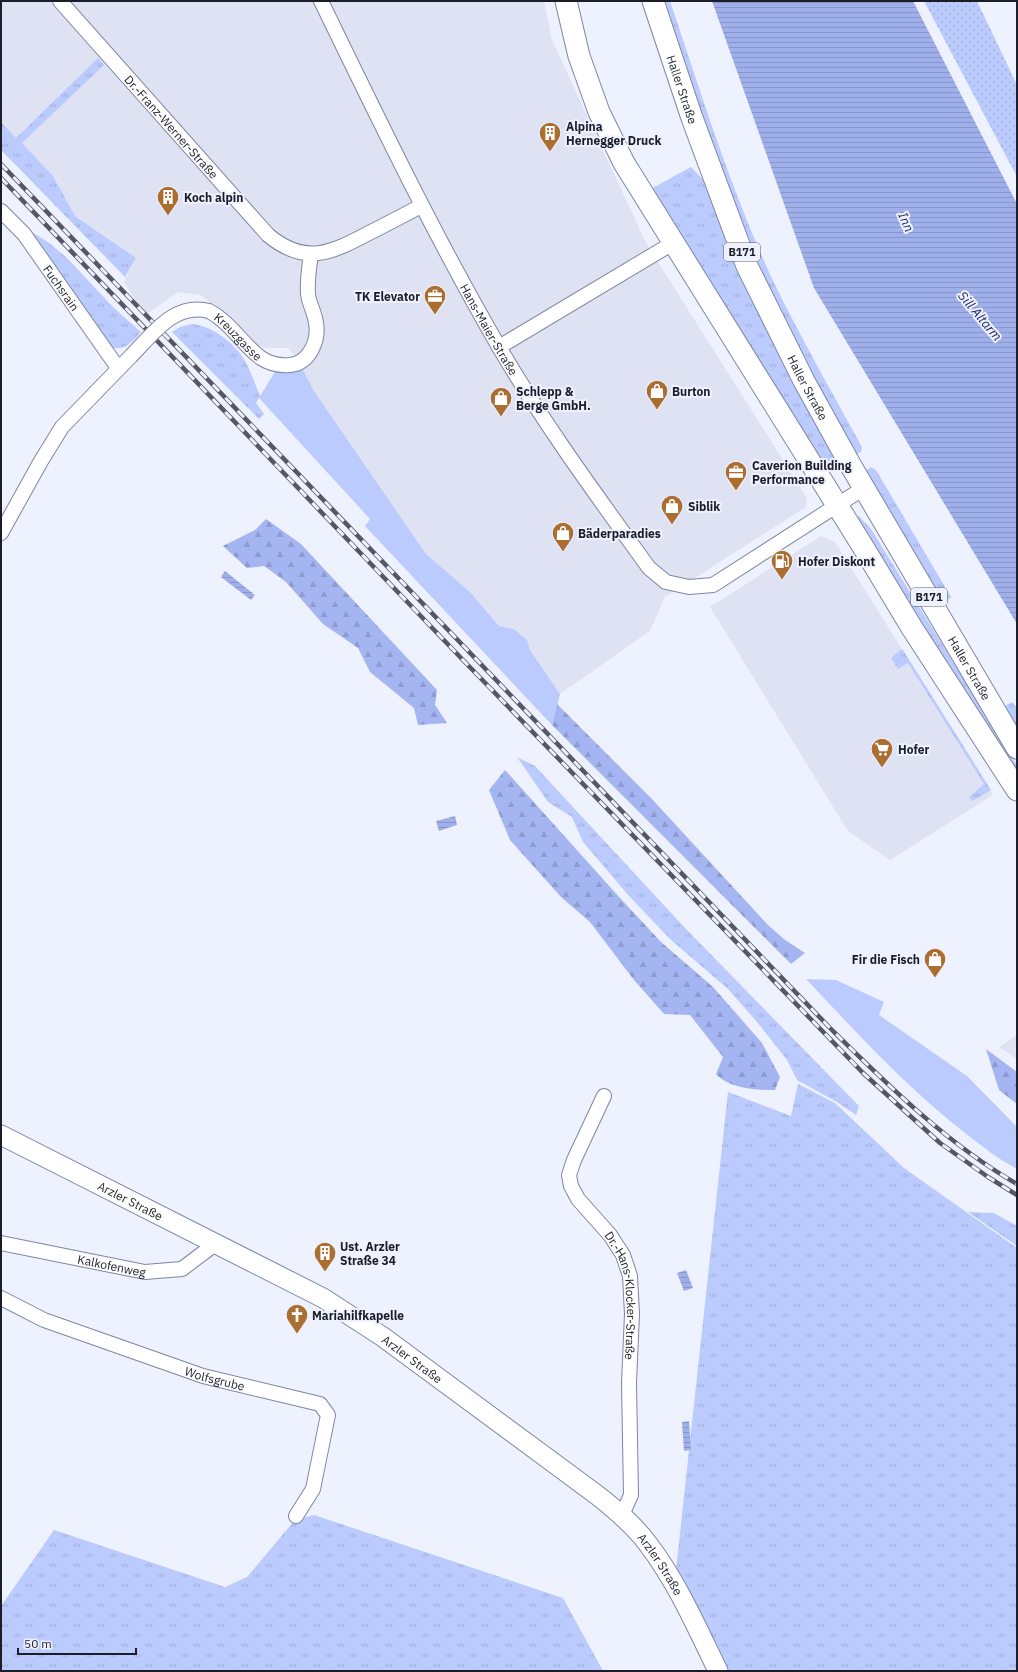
<svg xmlns="http://www.w3.org/2000/svg" width="1018" height="1672" font-family="'IBM Plex Sans',sans-serif">
<style>
.built{fill:#dee2f2}
.grass{fill:url(#grass-tufts)}
.forest{fill:url(#forest-firs)}
.park{fill:url(#park-dots)}
.garden{fill:#bccbfe}
.water{fill:url(#water-rules)}
.lines{fill:none;stroke-linecap:round;stroke-linejoin:round}
.minor-casing{stroke:#7e86a2;stroke-width:16}
.secondary-casing{stroke:#7e86a2;stroke-width:21}
.primary-casing{stroke:#7e86a2;stroke-width:23}
.minor{stroke:#fff;stroke-width:14}
.secondary{stroke:#fff;stroke-width:19}
.primary{stroke:#fff;stroke-width:21}
.rail-casing{stroke:#555864;stroke-width:4.5}
.rail{stroke:#eef1fe;stroke-width:3;stroke-dasharray:9;stroke-linecap:butt}
.minor-bridge-casing{stroke:#7e86a2;stroke-width:16;stroke-linecap:butt}
.minor-bridge{stroke:#fff;stroke-width:14}
.labels{text-anchor:middle;dominant-baseline:central;stroke-width:4;stroke-linejoin:round;paint-order:stroke}
.shield{fill:#eef1fe;stroke:#5a5d69;stroke-width:1}
.shield-label{font-size:11px;font-weight:bold;fill:#1b1e29}
.street-label{font-size:12px;fill:#1b1e29;stroke:#eef1fe}
.poi-label{font-size:12px;font-weight:bold;fill:#1b1e29;stroke:#eef1fe;text-anchor:start}
.water-label{font-size:13px;font-style:italic;fill:#20286c;stroke:#eef1fe}
</style>
<defs>
<pattern id="grass-tufts" width="24" height="20" patternUnits="userSpaceOnUse"><rect width="24" height="20" fill="#bccbfe"/><path d="M3 7l-1-3M5 7V3M7 7l1-3M15 17l-1-3M17 17v-4M19 17l1-3" fill="none" stroke="#a1aeda"/></pattern>
<pattern id="forest-firs" width="22" height="20" patternUnits="userSpaceOnUse"><rect width="22" height="20" fill="#a5b5f1"/><path d="M5 1l3.5 6h-7zM16 11l3.5 6h-7z" fill="#8d9bcf"/></pattern>
<pattern id="park-dots" width="8" height="8" patternUnits="userSpaceOnUse"><rect width="8" height="8" fill="#bccbfe"/><path d="M2 2h.1M6 6h.1" fill="none" stroke="#a1aeda" stroke-width="1.8" stroke-linecap="round"/></pattern>
<pattern id="water-rules" width="6" height="5" patternUnits="userSpaceOnUse"><rect width="6" height="5" fill="#9fafea"/><path d="M0 2.5h6" fill="none" stroke="#8896c9"/></pattern>
</defs>
<rect width="100%" height="100%" fill="#eef1fe"/>
<g class="built">
<path d="M 1,1 L 544,1 L 552,40 L 646,243 L 805,495 L 807,500 L 806,507 L 665,597 L 650,631 L 560,694 L 530,650 L 527,640 L 514,629 L 499,626 L 470,592 L 426,554 L 314,391 L 299,362 L 288,348 L 265,348 L 240,337 L 215,307 L 201,295 L 178,292 L 145,315 L 124,282 L 136,258 L 75,216 L 53,176 L 1,122 Z"/>
<path d="M 821,536 L 835,542 L 993,795 L 890,860 L 848,831 L 710,607 Z"/>
<path d="M 1017,1035 L 1017,1059 L 999,1047 Z"/>
</g>
<g class="grass">
<path d="M 663,1 L 670,1 C 702,96 732,194 775,285 C 802,340 833,394 862,447 L 861,452 L 855,455 C 816,382 777,309 745,232 C 713,157 689,78 663,1 Z"/>
<path d="M 98,58 L 104,65 L 22,143 L 53,176 L 75,216 L 136,258 L 125,277 L 1,150 L 1,122 L 16,138 Z"/>
<path d="M 691,167 L 706,183 L 796,386 L 837,465 L 827,471 L 649,190 Z"/>
<path d="M 25,228 L 48,242 L 67,258 L 114,308 L 141,332 C 131,343 126,350 110,348 Z"/>
<path d="M 192,324 C 212,326 235,343 245,361 C 251,372 255,384 260,396 L 256,403 L 264,414 L 259,419 L 172,332 L 180,327 Z"/>
<path d="M 871,467 L 876,470 L 951,597 L 945,603 L 942,602 L 865,471 Z"/>
<path d="M 859,516 L 871,529 L 1017,765 L 1017,776 L 856,517 Z"/>
<path d="M 900,650 L 903,650 L 908,658 L 991,790 L 972,801 L 969,797 L 984,784 L 908,663 L 898,669 L 891,658 Z"/>
<path d="M 1012,702 L 1017,708 L 1017,729 L 1005,706 Z"/>
<path d="M 517,757 L 535,766 L 686,929 L 859,1106 L 856,1115 L 837,1102 L 797,1080 L 787,1060 L 757,1022 L 728,989 L 670,939 L 629,896 L 583,842 L 572,817 L 548,802 Z"/>
<path d="M 798,1084 L 835,1103 L 904,1168 L 1017,1248 L 1017,1671 L 723,1671 L 676,1570 L 728,1092 L 791,1116 Z"/>
<path d="M 968,1212 L 994,1213 L 1017,1226 L 1017,1246 Z"/>
<path d="M 314,1515 L 563,1598 L 603,1671 L 1,1671 L 1,1606 L 54,1530 L 225,1587 L 247,1577 L 295,1520 Z"/>
</g>
<g class="forest">
<path d="M 266,519 L 301,544 L 437,690 L 435,705 L 447,723 L 418,725 L 414,708 L 370,672 L 358,648 L 323,624 L 286,582 L 264,566 L 247,568 L 223,546 L 255,530 Z"/>
<path d="M 557,704 L 651,798 L 768,925 L 785,940 L 805,953 L 791,964 L 552,725 Z"/>
<path d="M 505,770 L 620,898 L 661,942 L 713,987 L 762,1043 L 780,1077 L 775,1090 C 755,1090 730,1089 716,1074 L 723,1057 L 690,1015 L 664,1014 L 634,980 L 590,922 L 561,897 L 510,840 L 489,790 Z"/>
<path d="M 986,1049 L 1017,1072 L 1017,1104 L 999,1090 Z"/>
</g>
<path class="park" d="M 924,1 L 977,1 L 1017,85 L 1017,177 Z"/>
<g class="garden">
<path d="M 299,362 L 314,391 L 426,554 L 470,592 L 499,626 L 514,629 L 527,640 L 530,650 L 560,694 L 552,725 L 365,526 L 370,519 L 259,398 L 279,365 Z"/>
<path d="M 806,979 L 836,980 L 884,1002 L 879,1015 L 967,1076 L 1017,1127 L 1017,1169 C 998,1159 982,1146 965,1133 C 906,1087 857,1033 806,979 Z"/>
</g>
<g class="water">
<path d="M 712,1 L 913,1 L 1017,204 L 1017,624 L 814,288 Z"/>
<path d="M 225,571 L 255,595 L 251,600 L 221,577 Z"/>
<path d="M 455,816 L 457,825 L 439,831 L 436,821 Z"/>
<path d="M 686,1270 L 693,1288 L 684,1291 L 677,1273 Z"/>
<path d="M 689,1421 L 691,1450 L 684,1451 L 682,1422 Z"/>
</g>
<g class="lines">
<g class="minor-casing">
<g id="minor">
<path id="s1" d="M 60,1 L 268,235 C 305,266 331,253 369,233 C 387,224 404,215 421,206"/>
<path id="s2" d="M 321,1 C 378,118 434,235 499,347 C 544,424 597,496 649,568 L 666,582 L 689,587 L 713,585 L 864,488"/>
<path id="s3" d="M 1,211 L 24,234 L 118,368"/>
<path id="s4" d="M 209,311 C 230,322 242,344 261,358 C 270,364 279,366 290,365 C 310,363 319,340 316,323 C 315,313 309,304 308,294 C 307,280 309,268 311,254"/>
<path d="M 499,347 L 673,243"/>
<path d="M 1,533 L 41,461 L 62,427 L 131,356"/>
<path id="s5" d="M 604,1096 L 574,1160 L 569,1175 L 571,1186 L 578,1199 L 610,1235 L 623,1255 L 630,1276 L 632,1314 L 629,1383 L 631,1495 L 622,1515"/>
<path id="s6" d="M 1,1243 L 145,1272 L 182,1269 L 215,1244"/>
<path id="s7" d="M 1,1298 L 44,1320 L 203,1376 L 320,1404 L 328,1415 L 313,1489 L 296,1516"/>
</g>
</g>
<g class="secondary-casing">
<g id="secondary">
<path id="s8" d="M 1,1135 L 323,1298 L 383,1337 L 597,1495 C 616,1510 634,1525 648,1544 C 677,1582 697,1628 718,1671"/>
</g>
</g>
<g class="primary-casing">
<g id="primary">
<path d="M 566,1 L 579,56 L 599,112 L 624,163 L 865,550 L 912,628 L 1017,790"/>
<path id="s9" d="M 653,1 L 692,118 L 747,266 L 804,381 L 851,466 L 1017,748"/>
</g>
</g>
<use href="#minor" class="minor"/>
<use href="#secondary" class="secondary"/>
<use href="#primary" class="primary"/>
<g class="rail-casing">
<g id="rail">
<path d="M 1,164 L 830,1028 C 888,1085 946,1143 1017,1184"/>
<path d="M 1,178 L 462,659 L 863,1073 L 940,1143 L 988,1177 L 1017,1195"/>
</g>
</g>
<use href="#rail" class="rail"/>
<g class="minor-bridge-casing">
<path id="minor-bridge" d="M 131,356 C 153,334 174,302 209,311"/>
</g>
<use href="#minor-bridge" class="minor-bridge"/>
</g>
<defs>
<g id="building-pin" transform="scale(1.15)"><path d="M0 17L-7.5 6A9.5 9.5 0 1 1 7.5 6Z" fill="#ab6e31" stroke="#eef1fe"/><path d="M-4-6H4V6H1V3H-1V6H-4ZM-2.5-4.3h1.7v1.8h-1.7ZM.8-4.3h1.7v1.8H.8ZM-2.5-1h1.7V.8h-1.7ZM.8-1h1.7V.8H.8Z" fill="#fff"/></g>
<g id="office-pin" transform="scale(1.15)"><path d="M0 17L-7.5 6A9.5 9.5 0 1 1 7.5 6Z" fill="#ab6e31" stroke="#eef1fe"/><path d="M-6-3h4V-5.5h4V-3h4V5H-6ZM-1-4.5V-3h2v-1.5ZM-6 0V1H6V0Z" fill="#fff"/></g>
<g id="shop-pin" transform="scale(1.15)"><path d="M0 17L-7.5 6A9.5 9.5 0 1 1 7.5 6Z" fill="#ab6e31" stroke="#eef1fe"/><path d="M-5-2.5h2.3a2.7 3.5 0 0 1 5.4 0H5L5.5 6h-11ZM-1.5-2.5h3a1.5 2.3 0 0 0-3 0Z" fill="#fff"/></g>
<g id="fuel-pin" transform="scale(1.15)"><path d="M0 17L-7.5 6A9.5 9.5 0 1 1 7.5 6Z" fill="#ab6e31" stroke="#eef1fe"/><path d="M-5.5-6h7V0h2V4h1.3V-2.5L3-4.5l.8-.8L6-3V5H2.5V1h-1V6h-7ZM-4.2-4.7v3.2H.2V-4.7Z" fill="#fff"/></g>
<g id="supermarket-pin" transform="scale(1.15)"><path d="M0 17L-7.5 6A9.5 9.5 0 1 1 7.5 6Z" fill="#ab6e31" stroke="#eef1fe"/><path d="M-6-5.5h2.5l.6 2H6L4.5 2H-2.5L-4.4-4H-6ZM-1.5 3.2a1.3 1.3 0 1 0 .1 0ZM3 3.2a1.3 1.3 0 1 0 .1 0Z" fill="#fff"/></g>
<g id="church-pin" transform="scale(1.15)"><path d="M0 17L-7.5 6A9.5 9.5 0 1 1 7.5 6Z" fill="#ab6e31" stroke="#eef1fe"/><path d="M-1.2-6h2.4v3.5h3.3v2.4h-3.3V6h-2.4V-.1h-3.3v-2.4h3.3Z" fill="#fff"/></g>
</defs>
<g fill-rule="evenodd">
<use href="#building-pin" x="550" y="133"/>
<use href="#building-pin" x="168" y="197"/>
<use href="#office-pin" x="435" y="296"/>
<use href="#shop-pin" x="657" y="391"/>
<use href="#shop-pin" x="501" y="398"/>
<use href="#office-pin" x="736" y="472"/>
<use href="#shop-pin" x="672" y="506"/>
<use href="#shop-pin" x="563" y="533"/>
<use href="#fuel-pin" x="782" y="561"/>
<use href="#supermarket-pin" x="882" y="749"/>
<use href="#shop-pin" x="935" y="959"/>
<use href="#building-pin" x="325" y="1253"/>
<use href="#church-pin" x="297" y="1315"/>
</g>
<g class="labels">
<g class="shield">
<rect x="724" y="243" width="36" height="18" rx="3"/>
<rect x="911" y="588" width="36" height="18" rx="3"/>
</g>
<g class="shield-label">
<text x="742" y="252">B171</text>
<text x="929" y="597">B171</text>
</g>
<g class="street-label">
<text stroke="none"><textPath href="#s9" startOffset="93">Haller Straße</textPath></text>
<text stroke="none"><textPath href="#s1" startOffset="168">Dr.-Franz-Werner-Straße</textPath></text>
<text stroke="none"><textPath href="#s3" startOffset="98">Fuchsrain</textPath></text>
<text stroke="none"><textPath href="#s2" startOffset="369">Hans-Maier-Straße</textPath></text>
<text stroke="none"><textPath href="#s4" startOffset="39">Kreuzgasse</textPath></text>
<text stroke="none"><textPath href="#s9" startOffset="417">Haller Straße</textPath></text>
<text stroke="none"><textPath href="#s9" startOffset="741">Haller Straße</textPath></text>
<text stroke="none"><textPath href="#s8" startOffset="145">Arzler Straße</textPath></text>
<text stroke="none"><textPath href="#s6" startOffset="113">Kalkofenweg</textPath></text>
<text stroke="none"><textPath href="#s5" startOffset="224">Dr.-Hans-Klocker-Straße</textPath></text>
<text stroke="none"><textPath href="#s8" startOffset="469">Arzler Straße</textPath></text>
<text stroke="none"><textPath href="#s7" startOffset="229">Wolfsgrube</textPath></text>
<text stroke="none"><textPath href="#s8" startOffset="793">Arzler Straße</textPath></text>
</g>
<g class="poi-label">
<text x="566" y="126">Alpina<tspan x="566" dy="14">Hernegger Druck</tspan></text>
<text x="184" y="197">Koch alpin</text>
<text x="420" y="296" text-anchor="end">TK Elevator</text>
<text x="516" y="391">Schlepp &amp;<tspan x="516" dy="14">Berge GmbH.</tspan></text>
<text x="672" y="391">Burton</text>
<text x="752" y="465">Caverion Building<tspan x="752" dy="14">Performance</tspan></text>
<text x="688" y="506">Siblik</text>
<text x="578" y="533">Bäderparadies</text>
<text x="798" y="561">Hofer Diskont</text>
<text x="898" y="749">Hofer</text>
<text x="920" y="959" text-anchor="end">Fir die Fisch</text>
<text x="340" y="1246">Ust. Arzler<tspan x="340" dy="14">Straße 34</tspan></text>
<text x="312" y="1315">Mariahilfkapelle</text>
</g>
<g class="water-label">
<text transform="translate(906 222) rotate(66)">Inn</text>
<text transform="translate(980 316) rotate(50)">Sill Altarm</text>
</g>
</g>
<rect width="1018" height="1672" fill="none" stroke="#1b1e29" stroke-width="4"/>
<path d="M18 1648v6h118v-6" fill="none" stroke="#1b1e29" stroke-width="2"/>
<text x="24" y="1648" font-size="12" fill="#1b1e29" stroke="#eef1fe" stroke-width="3" paint-order="stroke">50 m</text>
</svg>
